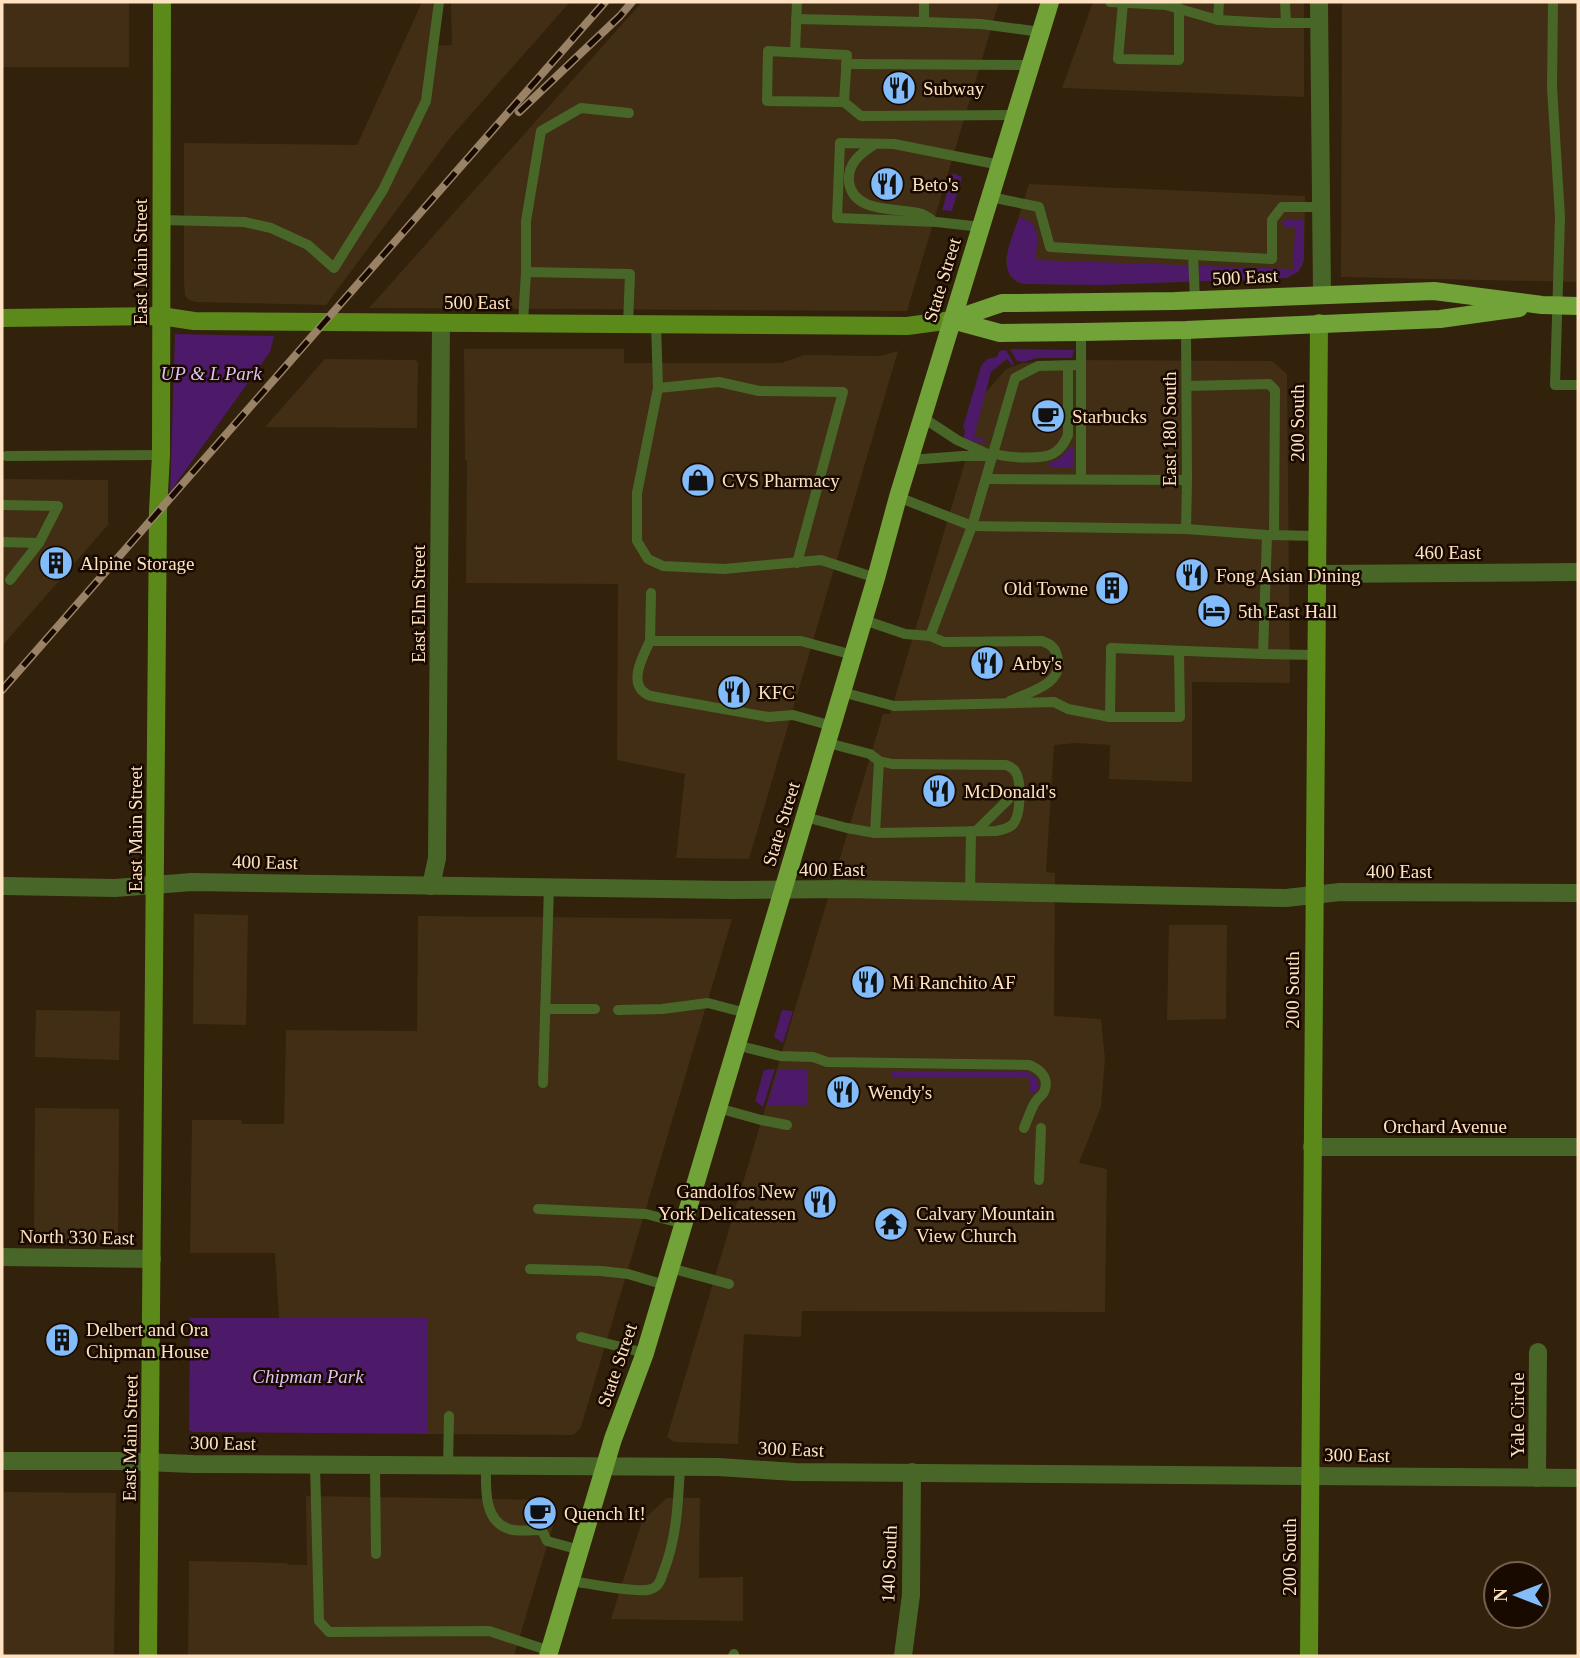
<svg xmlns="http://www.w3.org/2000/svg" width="1580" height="1658" font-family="'Times New Roman',serif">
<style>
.built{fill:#412e15}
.green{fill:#4d1969}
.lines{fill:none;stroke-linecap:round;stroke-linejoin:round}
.lane{stroke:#486627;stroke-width:10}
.street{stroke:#486627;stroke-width:18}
.secondary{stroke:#5b8a1a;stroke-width:18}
.primary{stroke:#72a339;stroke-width:18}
.rail-casing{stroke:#998266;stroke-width:8}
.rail{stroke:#190a00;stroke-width:5;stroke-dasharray:16;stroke-linecap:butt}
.labels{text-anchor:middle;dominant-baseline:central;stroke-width:5;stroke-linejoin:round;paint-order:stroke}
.poi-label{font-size:19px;fill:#ffe2c1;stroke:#190a00;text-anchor:start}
.street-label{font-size:19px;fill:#ffe2c1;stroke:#190a00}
.park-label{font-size:19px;font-style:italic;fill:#dec2f3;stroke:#190a00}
</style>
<rect width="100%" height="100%" fill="#32210b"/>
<g class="built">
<rect x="2" y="2" width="127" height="65"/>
<path d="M 422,2 L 433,2 L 433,46 L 452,45 L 451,2 L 570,2 L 450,138 L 326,305 L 196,302 L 189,300 L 185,296 L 184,283 L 184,143 L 357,145 Z"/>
<path d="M 642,2 L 999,2 L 907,311 L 369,308 Z"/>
<path d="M 1093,2 L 1304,2 L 1304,97 L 1062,88 Z"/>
<path d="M 1342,2 L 1578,2 L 1578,282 L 1341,277 Z"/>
<path d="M 1029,184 L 1305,196 L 1304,260 L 1302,266 L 1298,272 L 1286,278 L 1101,285 L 1025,284 L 1017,282 L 1010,276 L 1007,268 L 1006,258 Z"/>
<path d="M 464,349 L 624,349 L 624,363 L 781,363 L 804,355 L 880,356 L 898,351 L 749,859 L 676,858 L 685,774 L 617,760 L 618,584 L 466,583 L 467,460 L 465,460 Z"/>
<path d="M 325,359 L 416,360 L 418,363 L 417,428 L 265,427 Z"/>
<path d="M 1062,360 L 1272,361 L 1287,374 L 1290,683 L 1192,682 L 1192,782 L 1109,779 L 1110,745 L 1076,743 L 1054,745 L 1046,872 L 1055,873 L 1054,1016 L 1101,1019 L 1105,1059 L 1101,1107 L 1079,1163 L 1107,1169 L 1105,1312 L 802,1311 L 801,1337 L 744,1334 L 738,1444 L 674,1442 L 667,1437 L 883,714 L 890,714 L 975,428 L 981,398 L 1006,369 L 1023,363 Z"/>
<path d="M 2,479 L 108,480 L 108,525 L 2,646 Z"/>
<path d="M 194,914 L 248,915 L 246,1025 L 193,1024 Z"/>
<path d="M 418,916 L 732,919 L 581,1427 L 575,1434 L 571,1435 L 427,1434 L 426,1319 L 279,1318 L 275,1253 L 190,1253 L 192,1120 L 241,1120 L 242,1124 L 284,1124 L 286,1030 L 417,1031 Z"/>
<path d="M 1169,925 L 1227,925 L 1226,1019 L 1167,1020 Z"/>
<path d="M 36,1010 L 120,1011 L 119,1060 L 35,1057 Z"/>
<path d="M 35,1108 L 119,1109 L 118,1240 L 34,1239 Z"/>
<path d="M 2,1492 L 116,1493 L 114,1656 L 2,1656 Z"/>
<path d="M 306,1496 L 549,1500 L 554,1502 L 558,1509 L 555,1519 L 514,1656 L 188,1656 L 189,1561 L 287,1563 L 288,1565 L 307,1565 Z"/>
<path d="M 667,1498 L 700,1498 L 699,1578 L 743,1577 L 743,1621 L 611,1619 L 642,1521 Z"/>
</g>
<g class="green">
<path d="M 953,173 L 962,177 L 952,211 L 942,210 Z"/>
<path d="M 1019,217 C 1044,224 1036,239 1036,260 L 1293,269 L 1295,228 L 1285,227 L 1282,223 L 1285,220 L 1304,220 L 1304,260 L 1298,272 L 1286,278 L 1101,285 L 1025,284 C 992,276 1012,239 1019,217 Z"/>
<path d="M 175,334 L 274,336 L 270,352 L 170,492 Z"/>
<path d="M 1010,349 L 1074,350 L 1072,358 L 1037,358 L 1024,362 L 1017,361 Z"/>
<path d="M 1006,350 L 1014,364 L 1013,366 L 1007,359 L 991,372 L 974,437 L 978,437 L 986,442 L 983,443 L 969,441 L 964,437 L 965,430 L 963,427 L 981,366 L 987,359 L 997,357 L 999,351 Z"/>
<path d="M 1072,446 L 1074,447 L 1074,466 L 1073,468 L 1050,467 L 1050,462 L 1059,459 Z"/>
<path d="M 782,1010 L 793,1011 L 783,1043 L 774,1037 Z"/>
<path d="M 775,1069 L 763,1107 L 755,1101 L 764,1070 Z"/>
<path d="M 778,1070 L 808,1070 L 808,1105 L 767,1105 Z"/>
<path d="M 891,1071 L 1027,1072 L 1036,1077 L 1039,1086 L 1036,1092 L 1032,1093 L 1030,1091 L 1029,1078 L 891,1077 Z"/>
<path d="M 190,1318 L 427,1318 L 427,1434 L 192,1432 L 189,1430 Z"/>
</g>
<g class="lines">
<g class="lane">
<path d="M 924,2 L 924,22 L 981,24 L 1041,32"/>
<path d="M 1110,2 L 1166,5 L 1218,20 L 1273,23 L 1319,23"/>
<path d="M 1285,2 L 1286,23"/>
<path d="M 1553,2 L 1552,87 L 1560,217 L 1555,385 L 1578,385"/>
<path d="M 1123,3 L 1118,59 L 1179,60 L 1179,8"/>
<path d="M 796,19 L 924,22"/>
<path d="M 1218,20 L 1219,2"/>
<path d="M 768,51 L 847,55 L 844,102 L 767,101 Z"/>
<path d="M 795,52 L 797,2"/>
<path d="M 846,64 L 1031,65"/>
<path d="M 844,102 L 861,116 L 1015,115"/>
<path d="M 875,144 C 861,153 847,163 849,182 C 853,213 895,208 918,213 C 923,214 928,217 932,220"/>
<path d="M 990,197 L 1039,207 L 1050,247 L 1193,255 L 1195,300"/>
<path d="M 161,220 L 244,222 L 271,228 L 308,245 L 334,268 L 383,190 L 426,101 L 439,2"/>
<path d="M 981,227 L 937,222 L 837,218 L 840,143 L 894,144 L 1000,165"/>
<path d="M 1193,255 L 1272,259 L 1272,220 L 1282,207 L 1321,207"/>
<path d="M 526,272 L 526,221 L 541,131 L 581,108 L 629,113"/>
<path d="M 523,323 L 526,272 L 630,274 L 628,324"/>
<path d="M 656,324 L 658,388 L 637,493 L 637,541 L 648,559 L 663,566 L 724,569 L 821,560 L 876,578"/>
<path d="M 1186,330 L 1187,480 L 1186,529"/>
<path d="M 1081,365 L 1081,479"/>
<path d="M 1187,386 L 1269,384 L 1275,390 L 1274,535"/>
<path d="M 658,388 L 719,382 L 759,391 L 843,392 L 797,563"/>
<path d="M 922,417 L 957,440 L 990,455"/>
<path d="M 993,453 C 1005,458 1043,460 1054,453 C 1061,449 1065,442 1068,435 L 1068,366"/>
<path d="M 6,456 L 161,455"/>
<path d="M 909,460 L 963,456 L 992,456"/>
<path d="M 986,479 L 1187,480"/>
<path d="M 898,497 L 972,526 L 1186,529 L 1267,535 L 1318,536"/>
<path d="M 2,505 L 58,506 L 39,543"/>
<path d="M 1267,535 L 1263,654 L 1317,655"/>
<path d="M 2,542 L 39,543 L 10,580"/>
<path d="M 651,593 L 650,641 L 801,641 L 853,655"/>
<path d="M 864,620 L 905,634 L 930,636 L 944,642 L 1042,641 C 1050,644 1055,647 1057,656 C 1066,684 1029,692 1010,701"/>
<path d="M 930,636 L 972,526 L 1015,378 L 1038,366 L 1081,365 L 1081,332"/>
<path d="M 650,641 C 644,654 628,682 645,693 C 648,696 652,696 656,697 L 768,717 L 793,715 L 832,726"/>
<path d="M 842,692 L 894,706 L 1054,702 L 1068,709 L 1110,717 L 1111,648 L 1263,654"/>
<path d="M 1110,717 L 1180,717 L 1179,651"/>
<path d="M 805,817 L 847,828 L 875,833 L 996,831 C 1002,830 1007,829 1012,825 C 1021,817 1022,781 1015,771 C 1012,767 1010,767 1006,765 L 892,764 L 879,761 L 870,754 L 828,743"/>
<path d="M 976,831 L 1019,789"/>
<path d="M 875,833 L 879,761"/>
<path d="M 970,892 L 971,831"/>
<path d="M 545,1009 L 595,1009"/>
<path d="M 618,1010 L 662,1009 L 708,1003 L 746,1013"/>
<path d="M 736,1045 L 780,1056 L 813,1057 L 827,1062 L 1029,1065 C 1040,1069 1050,1078 1044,1092 C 1041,1097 1040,1096 1036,1101 C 1031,1108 1028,1119 1024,1128"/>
<path d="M 543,1083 L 549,887"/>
<path d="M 718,1108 L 761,1120 L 787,1125"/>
<path d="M 1039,1180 L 1041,1128"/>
<path d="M 538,1209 L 646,1214 L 684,1224"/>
<path d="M 670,1268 L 729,1284"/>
<path d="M 530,1269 L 601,1271 L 628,1274 L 665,1285"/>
<path d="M 581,1337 L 645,1353"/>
<path d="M 315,1465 L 319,1621 L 329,1632 L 489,1631 L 550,1651"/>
<path d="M 375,1466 L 376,1554"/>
<path d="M 448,1466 L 449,1416"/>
<path d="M 486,1466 C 486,1487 483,1521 509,1529 C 518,1532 532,1530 542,1530 L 547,1541 L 580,1550"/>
<path d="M 571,1581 C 587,1583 638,1594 651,1589 C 659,1587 661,1579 663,1573 C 677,1538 678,1503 680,1467"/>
<path d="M 733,1656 L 734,1654"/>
</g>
<g class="street">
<path d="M 1319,2 L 1322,294"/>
<path d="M 1318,574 L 1578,572"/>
<path d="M 2,886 L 115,888 L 192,882 L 733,890 L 844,889 L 1286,898 L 1340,892 L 1578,893"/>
<path d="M 431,886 L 437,858 L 441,323"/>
<path d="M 1312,1147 L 1578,1147"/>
<path d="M 2,1257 L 152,1259"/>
<path d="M 2,1461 L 118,1461 L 193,1464 L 718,1467 L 795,1472 L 1578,1478"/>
<path d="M 1537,1478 L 1538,1352"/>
<path d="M 903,1656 L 911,1595 L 912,1472"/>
</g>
<g class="secondary">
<path d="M 2,318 L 161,316 L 194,321 L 907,326 L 952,320"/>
<path d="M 148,1656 L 158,511 L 161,455 L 162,2"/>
<path d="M 1309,1656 L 1319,323"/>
</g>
<g class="primary">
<path d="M 952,320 L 1002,303 L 1009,303 L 1175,301 L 1434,291 L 1542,305 L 1578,306"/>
<path d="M 952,320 L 1000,333 L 1081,332 L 1186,330 L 1440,319 L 1519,308"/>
<path d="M 548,1656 L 613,1439 L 645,1353 L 876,578 L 898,497 L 1050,2"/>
</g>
<g class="rail-casing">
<g id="rail">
<path d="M 519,112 L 620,16 L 632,2"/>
<path d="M 2,690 L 605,2"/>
</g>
</g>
<use href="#rail" class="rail"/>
</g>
<defs>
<g id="restaurant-disc" transform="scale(1.75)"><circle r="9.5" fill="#82bcfa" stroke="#190a00"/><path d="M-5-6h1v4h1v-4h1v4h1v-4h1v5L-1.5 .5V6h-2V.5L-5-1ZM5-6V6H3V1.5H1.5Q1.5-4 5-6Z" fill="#111"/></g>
<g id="cafe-disc" transform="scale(1.75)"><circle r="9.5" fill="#82bcfa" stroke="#190a00"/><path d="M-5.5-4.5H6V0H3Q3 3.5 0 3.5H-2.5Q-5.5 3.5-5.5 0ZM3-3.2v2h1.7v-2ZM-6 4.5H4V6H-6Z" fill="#111"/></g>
<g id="shop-disc" transform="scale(1.75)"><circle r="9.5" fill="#82bcfa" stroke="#190a00"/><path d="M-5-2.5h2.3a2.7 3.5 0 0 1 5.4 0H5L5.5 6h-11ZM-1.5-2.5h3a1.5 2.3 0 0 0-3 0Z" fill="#111"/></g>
<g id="building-disc" transform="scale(1.75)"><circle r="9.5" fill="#82bcfa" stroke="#190a00"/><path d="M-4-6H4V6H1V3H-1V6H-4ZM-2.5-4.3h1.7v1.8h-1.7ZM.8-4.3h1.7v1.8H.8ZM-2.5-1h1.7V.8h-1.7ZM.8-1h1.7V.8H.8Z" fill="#111"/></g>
<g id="hotel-disc" transform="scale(1.75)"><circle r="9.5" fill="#82bcfa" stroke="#190a00"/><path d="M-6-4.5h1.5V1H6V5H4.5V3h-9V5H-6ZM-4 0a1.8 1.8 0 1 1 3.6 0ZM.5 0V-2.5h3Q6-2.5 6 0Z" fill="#111"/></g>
<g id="temple-disc" transform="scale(1.75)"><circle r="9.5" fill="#82bcfa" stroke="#190a00"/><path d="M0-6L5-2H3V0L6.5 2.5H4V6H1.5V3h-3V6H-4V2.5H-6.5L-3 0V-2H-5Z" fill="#111"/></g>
</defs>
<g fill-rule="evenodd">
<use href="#restaurant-disc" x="899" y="88"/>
<use href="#restaurant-disc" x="887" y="184"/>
<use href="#cafe-disc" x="1048" y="416"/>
<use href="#shop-disc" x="698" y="480"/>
<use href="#building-disc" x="56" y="563"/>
<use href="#restaurant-disc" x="1192" y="575"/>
<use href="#building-disc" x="1112" y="588"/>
<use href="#hotel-disc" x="1214" y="611"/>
<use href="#restaurant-disc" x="987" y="663"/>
<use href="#restaurant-disc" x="734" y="692"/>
<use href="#restaurant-disc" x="939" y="791"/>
<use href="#restaurant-disc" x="868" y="982"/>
<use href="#restaurant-disc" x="843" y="1092"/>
<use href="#restaurant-disc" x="820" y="1202"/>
<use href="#temple-disc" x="891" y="1224"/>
<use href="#building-disc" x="62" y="1340"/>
<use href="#cafe-disc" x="540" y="1513"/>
</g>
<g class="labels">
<g class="poi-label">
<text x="923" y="88">Subway</text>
<text x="912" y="184">Beto's</text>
<text x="1072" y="416">Starbucks</text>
<text x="722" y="480">CVS Pharmacy</text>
<text x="80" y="563">Alpine Storage</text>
<text x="1216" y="575">Fong Asian Dining</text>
<text x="1088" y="588" text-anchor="end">Old Towne</text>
<text x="1238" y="611">5th East Hall</text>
<text x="1012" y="663">Arby's</text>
<text x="758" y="692">KFC</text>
<text x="964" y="791">McDonald's</text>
<text x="892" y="982">Mi Ranchito AF</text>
<text x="868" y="1092">Wendy's</text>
<text x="796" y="1191" text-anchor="end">Gandolfos New<tspan x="796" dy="22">York Delicatessen</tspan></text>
<text x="916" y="1213">Calvary Mountain<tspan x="916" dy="22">View Church</tspan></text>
<text x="86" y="1329">Delbert and Ora<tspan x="86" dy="22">Chipman House</tspan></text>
<text x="564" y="1513">Quench It!</text>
</g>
<g class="street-label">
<text transform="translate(140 262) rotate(-90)">East Main Street</text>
<text transform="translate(1245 277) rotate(-3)">500 East</text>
<text transform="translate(942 280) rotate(-73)">State Street</text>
<text x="477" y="302">500 East</text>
<text transform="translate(1297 423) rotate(-90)">200 South</text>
<text transform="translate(1169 429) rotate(-90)">East 180 South</text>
<text x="1448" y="552">460 East</text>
<text transform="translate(418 604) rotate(-90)">East Elm Street</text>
<text transform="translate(781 824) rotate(-73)">State Street</text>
<text transform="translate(135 829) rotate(-90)">East Main Street</text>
<text transform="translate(265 862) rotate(1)">400 East</text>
<text x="832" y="869">400 East</text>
<text x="1399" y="871">400 East</text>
<text transform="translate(1292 990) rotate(-90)">200 South</text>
<text x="1445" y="1126">Orchard Avenue</text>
<text transform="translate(77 1237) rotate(1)">North 330 East</text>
<text transform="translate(617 1365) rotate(-71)">State Street</text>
<text transform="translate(1517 1415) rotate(-90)">Yale Circle</text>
<text transform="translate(130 1438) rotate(-89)">East Main Street</text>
<text transform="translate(223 1443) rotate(1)">300 East</text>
<text transform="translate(791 1449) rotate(2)">300 East</text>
<text transform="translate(1357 1455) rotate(1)">300 East</text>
<text transform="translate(1289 1557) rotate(-90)">200 South</text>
<text transform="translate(889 1564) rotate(-88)">140 South</text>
</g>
<g class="park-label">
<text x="211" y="373">UP &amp; L Park</text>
<text x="308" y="1376">Chipman Park</text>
</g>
</g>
<rect width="1580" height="1658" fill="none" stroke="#ffe2c1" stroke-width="7"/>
<g transform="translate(1517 1595) rotate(270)"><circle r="33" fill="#190a00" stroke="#75604d" stroke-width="2"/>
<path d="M0-5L12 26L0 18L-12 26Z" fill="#82bcfa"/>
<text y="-10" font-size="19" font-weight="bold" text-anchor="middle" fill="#ffe2c1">N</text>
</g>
</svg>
